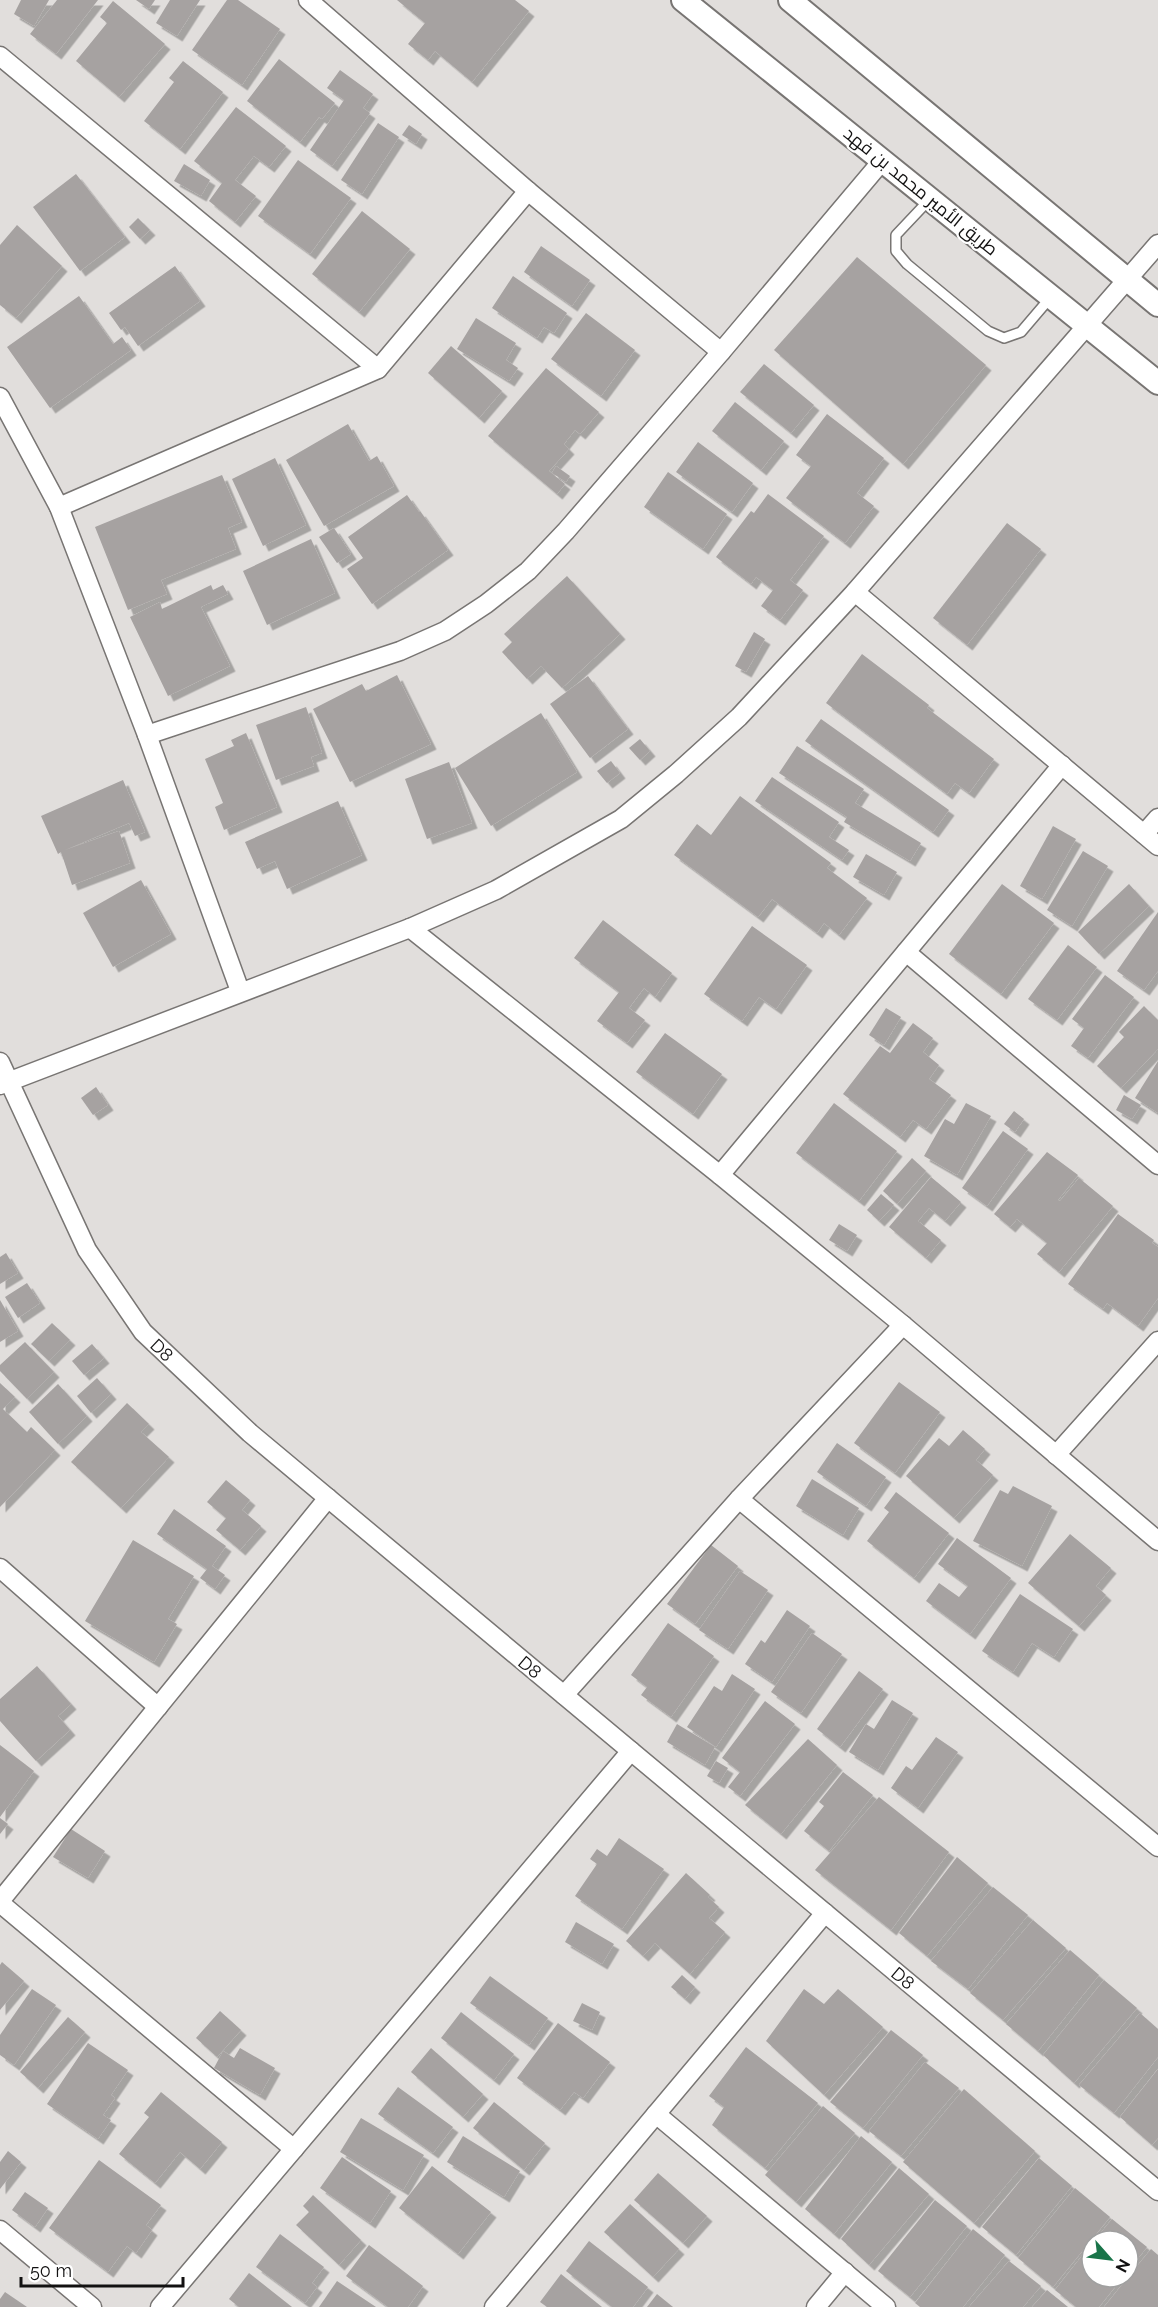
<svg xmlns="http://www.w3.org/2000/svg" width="1158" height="2307" font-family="Raleway,Cairo,sans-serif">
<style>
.building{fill:#a6a2a1;filter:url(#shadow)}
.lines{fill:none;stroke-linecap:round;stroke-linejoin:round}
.service-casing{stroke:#787573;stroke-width:12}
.minor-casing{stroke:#787573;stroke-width:21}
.tertiary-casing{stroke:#787573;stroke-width:26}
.service{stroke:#fff;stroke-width:9}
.minor{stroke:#fff;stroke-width:18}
.tertiary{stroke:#fff;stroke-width:22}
.labels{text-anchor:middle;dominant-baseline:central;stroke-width:4.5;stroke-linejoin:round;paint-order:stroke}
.street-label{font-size:18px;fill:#121111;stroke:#fff}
</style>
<defs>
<filter id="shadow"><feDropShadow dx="5.5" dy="5.5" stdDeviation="0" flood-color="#0004"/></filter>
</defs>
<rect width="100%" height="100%" fill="#e1dedc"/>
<g class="building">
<path d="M 21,0 L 49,0 L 34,26 L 14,14 Z"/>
<path d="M 57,0 L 98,0 L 56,54 L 30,34 Z"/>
<path d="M 136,0 L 155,0 L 149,9 Z"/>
<path d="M 170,0 L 200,0 L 177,36 L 156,23 Z"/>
<path d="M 227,0 L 238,0 L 280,29 L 242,85 L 192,50 Z"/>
<path d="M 397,0 L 515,0 L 529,11 L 472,82 L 435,51 L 428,60 L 408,44 L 425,23 Z"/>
<path d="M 113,1 L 165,44 L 119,97 L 76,61 L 107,23 L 100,17 Z"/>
<path d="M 279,59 L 335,103 L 322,119 L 319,117 L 300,142 L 247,101 Z"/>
<path d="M 183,61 L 223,92 L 180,149 L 144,121 L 174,82 L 169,78 Z"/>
<path d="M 340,70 L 373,94 L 363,108 L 370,113 L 332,166 L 310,150 L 344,100 L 327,88 Z"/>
<path d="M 236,107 L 286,146 L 269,167 L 254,156 L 235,180 L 256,196 L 235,222 L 209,201 L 222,183 L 194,161 Z"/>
<path d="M 378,123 L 399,137 L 362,194 L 341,180 Z"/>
<path d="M 409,125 L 422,134 L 416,144 L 402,135 Z"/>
<path d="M 298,160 L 351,198 L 310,254 L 258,216 Z"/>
<path d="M 184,164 L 210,180 L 201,196 L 174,181 Z"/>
<path d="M 76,174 L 125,237 L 80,271 L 33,207 Z"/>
<path d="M 362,211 L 410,249 L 359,312 L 312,274 Z"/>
<path d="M 138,218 L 150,230 L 140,239 L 129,227 Z"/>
<path d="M 17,225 L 62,266 L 16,318 L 0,305 L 0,245 Z"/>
<path d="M 541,246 L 590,280 L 572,306 L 524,272 Z"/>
<path d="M 857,257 L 986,365 L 903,464 L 774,350 Z"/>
<path d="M 175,266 L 200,301 L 138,346 L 125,327 L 121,330 L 109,313 Z"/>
<path d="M 513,276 L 567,313 L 554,333 L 544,327 L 537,338 L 492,308 Z"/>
<path d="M 79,296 L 113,344 L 122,337 L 131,350 L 50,408 L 7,347 Z"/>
<path d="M 586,313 L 635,350 L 601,396 L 551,359 Z"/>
<path d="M 476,318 L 516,343 L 506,360 L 518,368 L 509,381 L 457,349 Z"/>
<path d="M 451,346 L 502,391 L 479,418 L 428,373 Z"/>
<path d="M 764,364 L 814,405 L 791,433 L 740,392 Z"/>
<path d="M 546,368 L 599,412 L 580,434 L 575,430 L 564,444 L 569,449 L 549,471 L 565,484 L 557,494 L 488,436 Z"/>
<path d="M 735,402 L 784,441 L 761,470 L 712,431 Z"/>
<path d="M 827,414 L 884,458 L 857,493 L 874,506 L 845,543 L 786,498 L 811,466 L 796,455 Z"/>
<path d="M 348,424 L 369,461 L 377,456 L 394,486 L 324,526 L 286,460 Z"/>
<path d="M 698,442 L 753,483 L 732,512 L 676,472 Z"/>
<path d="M 275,458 L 306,525 L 263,546 L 232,479 Z"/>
<path d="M 556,466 L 570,476 L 566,482 L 552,473 Z"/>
<path d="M 668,472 L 727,514 L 703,549 L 644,507 Z"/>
<path d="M 222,475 L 242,522 L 228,528 L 236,549 L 161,580 L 167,594 L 128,610 L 95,527 Z"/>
<path d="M 768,494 L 824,536 L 790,580 L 803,590 L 780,620 L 761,606 L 773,590 L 756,577 L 751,584 L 716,557 L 751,511 L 754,513 Z"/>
<path d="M 407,495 L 419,512 L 420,511 L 448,550 L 372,604 L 347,569 L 363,558 L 348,537 Z"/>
<path d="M 1007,523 L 1041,549 L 967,645 L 933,618 Z"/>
<path d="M 334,528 L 351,554 L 337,563 L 319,537 Z"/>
<path d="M 311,539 L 335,593 L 267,625 L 243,571 Z"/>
<path d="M 567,576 L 620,634 L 562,688 L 541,666 L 527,679 L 502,652 L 512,642 L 504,634 Z"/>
<path d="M 211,585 L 213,590 L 223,585 L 228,594 L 201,607 L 230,666 L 168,696 L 130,617 L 160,602 L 162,609 Z"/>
<path d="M 754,632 L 765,639 L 746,672 L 735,666 Z"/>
<path d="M 862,654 L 929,705 L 927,708 L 994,759 L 969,793 L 955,783 L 947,794 L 826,703 Z"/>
<path d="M 397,675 L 431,744 L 350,782 L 313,709 L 362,684 L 366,691 Z"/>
<path d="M 588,676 L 628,729 L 590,758 L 550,704 Z"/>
<path d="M 306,707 L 322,753 L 311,757 L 314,766 L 276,780 L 256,725 Z"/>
<path d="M 541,713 L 577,772 L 491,826 L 455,768 Z"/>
<path d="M 821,719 L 949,810 L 933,832 L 805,741 Z"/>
<path d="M 246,733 L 277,807 L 224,830 L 215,807 L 223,803 L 205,759 L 234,746 L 231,740 Z"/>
<path d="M 640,739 L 650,751 L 640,760 L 629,748 Z"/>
<path d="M 797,746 L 864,789 L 855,803 L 921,843 L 910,861 L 844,822 L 847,817 L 779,773 Z"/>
<path d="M 611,761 L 620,773 L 607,783 L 597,771 Z"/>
<path d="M 449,762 L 472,823 L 427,839 L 405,779 Z"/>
<path d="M 772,777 L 839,822 L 829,837 L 849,850 L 842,860 L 755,801 Z"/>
<path d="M 123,780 L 145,832 L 135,836 L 129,823 L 65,850 L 119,831 L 130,863 L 72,885 L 61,852 L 58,854 L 41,816 Z"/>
<path d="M 740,796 L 831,863 L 827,868 L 867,898 L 839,935 L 824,923 L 817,933 L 772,899 L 758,917 L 674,855 L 697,824 L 711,835 Z"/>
<path d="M 338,801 L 362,855 L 287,889 L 275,861 L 257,869 L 245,842 Z"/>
<path d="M 1053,826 L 1076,839 L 1042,899 L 1020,886 Z"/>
<path d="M 1083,851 L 1108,866 L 1072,926 L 1047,910 Z"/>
<path d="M 866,854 L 897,872 L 884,895 L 853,877 Z"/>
<path d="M 141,880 L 171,934 L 113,967 L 83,913 Z"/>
<path d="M 1002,884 L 1054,923 L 1001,994 L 949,954 Z"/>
<path d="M 1129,884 L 1149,906 L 1099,954 L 1078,932 Z"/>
<path d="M 1158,912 L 1158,971 L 1144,990 L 1117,971 Z"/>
<path d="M 603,920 L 672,973 L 655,997 L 644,988 L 629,1008 L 645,1020 L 627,1043 L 597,1021 L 619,992 L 574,958 Z"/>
<path d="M 752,926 L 807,965 L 776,1009 L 759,997 L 742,1021 L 704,994 Z"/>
<path d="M 1068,945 L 1097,967 L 1057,1020 L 1028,999 Z"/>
<path d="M 1105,975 L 1134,997 L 1088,1058 L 1071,1046 L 1084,1028 L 1072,1019 Z"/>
<path d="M 1144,1006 L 1158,1020 L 1158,1049 L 1121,1088 L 1097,1066 L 1124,1037 L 1119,1032 Z"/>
<path d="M 886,1008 L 901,1017 L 884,1045 L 869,1035 Z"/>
<path d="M 913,1023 L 933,1038 L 923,1052 L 939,1065 L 929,1079 L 951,1095 L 926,1129 L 913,1120 L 900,1137 L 843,1094 L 880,1046 L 890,1053 Z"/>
<path d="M 665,1033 L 722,1074 L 693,1114 L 636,1072 Z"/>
<path d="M 1158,1061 L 1158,1113 L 1135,1098 Z"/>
<path d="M 96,1087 L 108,1105 L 93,1115 L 81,1098 Z"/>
<path d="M 1124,1095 L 1141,1105 L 1132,1119 L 1116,1110 Z"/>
<path d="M 834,1103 L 897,1151 L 859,1201 L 796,1153 Z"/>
<path d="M 966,1103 L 991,1116 L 957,1175 L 924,1156 L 945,1119 L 954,1124 Z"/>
<path d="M 1014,1111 L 1024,1119 L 1015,1132 L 1004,1124 Z"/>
<path d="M 1003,1131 L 1028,1149 L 987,1206 L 962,1188 Z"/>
<path d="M 1047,1152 L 1078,1175 L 1058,1200 L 1060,1201 L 1079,1178 L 1113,1206 L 1059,1272 L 1037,1254 L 1047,1243 L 1017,1219 L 1010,1227 L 994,1214 Z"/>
<path d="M 912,1158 L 926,1171 L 897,1204 L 883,1191 Z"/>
<path d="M 931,1177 L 961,1202 L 945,1221 L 929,1208 L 918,1221 L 941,1240 L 926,1258 L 889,1227 Z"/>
<path d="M 881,1194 L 894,1205 L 879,1221 L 867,1210 Z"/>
<path d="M 1118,1214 L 1154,1240 L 1152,1243 L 1158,1247 L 1158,1298 L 1138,1326 L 1107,1303 L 1103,1309 L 1068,1284 Z"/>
<path d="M 839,1224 L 857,1235 L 847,1251 L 829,1240 Z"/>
<path d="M 6,1253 L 18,1273 L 0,1284 L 0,1257 Z"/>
<path d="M 27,1283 L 40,1303 L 18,1318 L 5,1297 Z"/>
<path d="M 0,1300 L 18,1331 L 0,1342 Z"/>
<path d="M 52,1323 L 70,1340 L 49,1361 L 31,1344 Z"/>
<path d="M 25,1342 L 54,1372 L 27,1399 L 0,1371 L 0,1365 Z"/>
<path d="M 92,1344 L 104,1358 L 84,1375 L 72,1361 Z"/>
<path d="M 97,1378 L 111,1394 L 91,1413 L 77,1396 Z"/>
<path d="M 899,1382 L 940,1412 L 895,1473 L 854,1443 Z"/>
<path d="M 0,1383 L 15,1397 L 3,1409 L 27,1432 L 31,1427 L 55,1450 L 0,1507 Z"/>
<path d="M 58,1384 L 87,1416 L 58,1444 L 29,1412 Z"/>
<path d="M 127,1403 L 149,1424 L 141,1432 L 169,1457 L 121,1508 L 71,1462 Z"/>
<path d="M 963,1430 L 985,1449 L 976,1460 L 993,1475 L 954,1518 L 906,1476 L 939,1438 L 949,1446 Z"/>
<path d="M 837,1443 L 886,1477 L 866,1506 L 817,1472 Z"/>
<path d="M 812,1479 L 859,1508 L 843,1535 L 796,1506 Z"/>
<path d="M 226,1480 L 250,1500 L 242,1510 L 261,1526 L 240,1550 L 216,1530 L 226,1518 L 207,1502 Z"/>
<path d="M 1013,1486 L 1052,1506 L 1022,1566 L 973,1541 L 1000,1490 L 1008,1494 Z"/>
<path d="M 896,1492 L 949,1533 L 914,1578 L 867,1541 L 889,1512 L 884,1508 Z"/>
<path d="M 174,1509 L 226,1546 L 212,1566 L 225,1575 L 215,1589 L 200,1578 L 207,1569 L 157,1534 Z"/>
<path d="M 1070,1534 L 1111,1568 L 1096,1586 L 1106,1595 L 1079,1626 L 1028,1583 Z"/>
<path d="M 957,1538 L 1011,1578 L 970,1634 L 926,1601 L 939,1583 L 959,1597 L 968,1586 L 938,1564 Z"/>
<path d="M 133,1540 L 194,1576 L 168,1619 L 177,1624 L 154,1662 L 85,1621 Z"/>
<path d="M 711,1545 L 738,1566 L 695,1624 L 667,1604 Z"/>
<path d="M 740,1571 L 768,1590 L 728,1649 L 699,1630 Z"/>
<path d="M 1020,1594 L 1073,1629 L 1054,1657 L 1032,1643 L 1013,1672 L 982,1651 Z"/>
<path d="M 787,1610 L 810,1626 L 772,1682 L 745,1664 L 761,1640 L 765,1643 Z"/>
<path d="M 668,1623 L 714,1656 L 671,1717 L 641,1695 L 647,1687 L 631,1675 Z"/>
<path d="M 812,1633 L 842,1654 L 801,1713 L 771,1692 Z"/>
<path d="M 37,1666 L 71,1704 L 58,1716 L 70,1730 L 36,1761 L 0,1721 L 0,1699 Z"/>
<path d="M 859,1671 L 883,1689 L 840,1747 L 817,1729 Z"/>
<path d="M 732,1674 L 755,1689 L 716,1747 L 687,1727 L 714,1686 L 722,1691 Z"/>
<path d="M 892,1700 L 913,1713 L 878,1770 L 849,1752 L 866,1724 L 874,1729 Z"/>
<path d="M 765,1701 L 795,1724 L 740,1796 L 728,1787 L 740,1772 L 722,1758 Z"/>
<path d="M 677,1724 L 715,1747 L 705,1765 L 667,1742 Z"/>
<path d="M 936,1737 L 958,1752 L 918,1808 L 891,1788 L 906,1766 L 912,1770 Z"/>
<path d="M 808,1739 L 837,1765 L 781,1834 L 745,1805 Z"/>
<path d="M 0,1745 L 34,1771 L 0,1817 Z"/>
<path d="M 716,1761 L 728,1768 L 719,1783 L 707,1776 Z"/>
<path d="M 843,1772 L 873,1795 L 829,1851 L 804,1831 L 824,1806 L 819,1802 Z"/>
<path d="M 879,1797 L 949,1852 L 891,1930 L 815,1870 Z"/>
<path d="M 0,1818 L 8,1824 L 0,1834 Z"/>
<path d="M 71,1829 L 105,1851 L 88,1878 L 53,1857 Z"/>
<path d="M 619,1838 L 664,1869 L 622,1929 L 575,1896 L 597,1864 L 590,1859 L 597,1849 L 607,1856 Z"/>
<path d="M 957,1857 L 988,1883 L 927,1956 L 899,1933 Z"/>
<path d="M 686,1873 L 710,1895 L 708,1897 L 719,1907 L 709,1918 L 725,1932 L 690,1974 L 655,1943 L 643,1956 L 626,1941 Z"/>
<path d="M 993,1887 L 1028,1915 L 968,1989 L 931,1961 Z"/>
<path d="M 1033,1920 L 1066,1948 L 1003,2020 L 970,1993 Z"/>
<path d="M 576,1922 L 614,1944 L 602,1964 L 565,1942 Z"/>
<path d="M 1070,1950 L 1099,1975 L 1038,2051 L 1006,2024 Z"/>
<path d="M 2,1962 L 24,1981 L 0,2010 L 0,1965 Z"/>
<path d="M 682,1975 L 695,1987 L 685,1999 L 671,1987 Z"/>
<path d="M 490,1976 L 548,2018 L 529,2045 L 470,2003 Z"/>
<path d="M 1104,1980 L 1137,2008 L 1074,2083 L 1043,2055 Z"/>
<path d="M 32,1989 L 56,2005 L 14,2065 L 0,2055 L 0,2035 Z"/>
<path d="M 804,1989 L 824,2004 L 838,1989 L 883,2027 L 824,2095 L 766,2041 Z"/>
<path d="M 582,2003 L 600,2012 L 592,2030 L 573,2021 Z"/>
<path d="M 220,2011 L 241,2030 L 217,2057 L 196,2038 Z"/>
<path d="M 461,2012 L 514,2054 L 494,2080 L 441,2038 Z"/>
<path d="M 1140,2013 L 1158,2029 L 1158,2057 L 1114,2113 L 1079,2085 Z"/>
<path d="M 68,2017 L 85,2032 L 38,2088 L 20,2072 Z"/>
<path d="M 558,2023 L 610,2062 L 583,2098 L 574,2092 L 560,2110 L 517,2078 Z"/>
<path d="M 891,2030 L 923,2055 L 863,2128 L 830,2102 Z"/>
<path d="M 88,2043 L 128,2070 L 111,2095 L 115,2098 L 103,2115 L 111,2120 L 98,2139 L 47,2104 Z"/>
<path d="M 746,2047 L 818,2103 L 765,2168 L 712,2125 L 724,2107 L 709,2096 Z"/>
<path d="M 240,2048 L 275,2068 L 260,2095 L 214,2068 L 223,2051 L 234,2058 Z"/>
<path d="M 431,2048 L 483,2094 L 463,2117 L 411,2072 Z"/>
<path d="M 925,2062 L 959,2088 L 901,2156 L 869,2131 Z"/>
<path d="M 1158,2069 L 1158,2138 L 1152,2145 L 1120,2117 Z"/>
<path d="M 398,2087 L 453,2127 L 433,2153 L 378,2114 Z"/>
<path d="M 964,2089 L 1035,2151 L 974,2223 L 903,2162 Z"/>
<path d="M 161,2092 L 222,2142 L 200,2169 L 180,2152 L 155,2183 L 119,2154 L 149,2117 L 144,2113 Z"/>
<path d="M 494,2102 L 545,2143 L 524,2170 L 473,2128 Z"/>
<path d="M 823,2106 L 855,2133 L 796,2202 L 765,2175 Z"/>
<path d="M 361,2118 L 424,2155 L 403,2190 L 340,2152 Z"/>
<path d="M 463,2136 L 520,2171 L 504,2197 L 447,2162 Z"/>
<path d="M 861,2136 L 892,2162 L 834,2234 L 805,2209 Z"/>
<path d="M 8,2151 L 21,2162 L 0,2189 L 0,2162 Z"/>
<path d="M 342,2157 L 391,2191 L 370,2223 L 320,2188 Z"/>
<path d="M 1039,2158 L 1072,2186 L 1016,2255 L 982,2227 Z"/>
<path d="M 99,2160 L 161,2205 L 146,2225 L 152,2230 L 136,2253 L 127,2246 L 108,2272 L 49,2228 Z"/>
<path d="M 432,2166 L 491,2212 L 458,2254 L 399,2208 Z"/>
<path d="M 899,2168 L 929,2194 L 869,2265 L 841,2239 Z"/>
<path d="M 658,2173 L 707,2216 L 683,2243 L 634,2200 Z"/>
<path d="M 1075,2188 L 1110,2217 L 1053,2287 L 1018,2258 Z"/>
<path d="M 25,2192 L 48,2208 L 35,2227 L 12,2210 Z"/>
<path d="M 313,2195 L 361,2240 L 339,2265 L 296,2225 L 309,2212 L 303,2206 Z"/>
<path d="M 935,2200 L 967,2226 L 910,2297 L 878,2271 Z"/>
<path d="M 630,2204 L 679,2249 L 653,2277 L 604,2232 Z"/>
<path d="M 1112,2219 L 1147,2247 L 1128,2271 L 1128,2241 L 1094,2241 Z"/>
<path d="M 973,2229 L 1005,2255 L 963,2307 L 920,2307 L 915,2303 Z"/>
<path d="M 280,2234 L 324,2267 L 312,2283 L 317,2287 L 305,2303 L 256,2267 Z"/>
<path d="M 589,2241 L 648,2287 L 633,2307 L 612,2307 L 566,2271 Z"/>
<path d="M 1092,2243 L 1092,2277 L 1123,2277 L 1099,2307 L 1076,2307 L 1055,2290 Z"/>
<path d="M 369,2245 L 423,2286 L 408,2307 L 388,2307 L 346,2276 Z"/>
<path d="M 1151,2249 L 1158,2255 L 1158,2307 L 1104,2307 Z"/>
<path d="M 1009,2261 L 1041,2286 L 1023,2307 L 969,2307 Z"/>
<path d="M 249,2273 L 292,2307 L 239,2307 L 229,2299 Z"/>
<path d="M 561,2274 L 602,2307 L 547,2307 L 540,2302 Z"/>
<path d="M 337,2281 L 376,2307 L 319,2307 Z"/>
<path d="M 1047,2290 L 1068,2307 L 1032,2307 Z"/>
<path d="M 5,2292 L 27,2307 L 0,2307 L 0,2299 Z"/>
<path d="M 657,2294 L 673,2307 L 647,2307 Z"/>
</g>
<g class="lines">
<g class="service-casing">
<path id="service" d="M 930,199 L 896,235 L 896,251 L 907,264 L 988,331 L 1004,338 L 1021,332 L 1050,298"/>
</g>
<g class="minor-casing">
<g id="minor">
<path d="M 308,0 L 528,191 L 721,352"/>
<path d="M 0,56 L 378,369"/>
<path d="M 0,397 L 59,507 L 147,735 L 240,991"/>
<path d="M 59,507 L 378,369 L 528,191"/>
<path d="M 855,592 L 1158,846"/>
<path d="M 147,735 L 400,651 L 445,631 L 486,604 L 528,571 L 566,531 L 721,352 L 882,161"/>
<path d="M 1144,834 L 1158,818"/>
<path d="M 410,928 L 720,1175 L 903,1325 L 1158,1541"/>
<path d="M 906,952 L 1158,1165"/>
<path d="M 0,1062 L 87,1250 L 143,1332 L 250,1433 L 1158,2191"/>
<path d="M 0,1085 L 410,928 L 496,890 L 621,819 L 676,774 L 739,717 L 855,592 L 1158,244"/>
<path d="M 720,1175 L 1062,765"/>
<path d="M 903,1325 L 739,1499 L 1158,1847"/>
<path d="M 1056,1455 L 1158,1341"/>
<path d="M 0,1568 L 158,1707"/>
<path d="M 564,1695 L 739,1499"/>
<path d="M 0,1901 L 328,1498"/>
<path d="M 0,1903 L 294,2149"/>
<path d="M 656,2114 L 886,2307"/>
<path d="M 0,2230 L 92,2307"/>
<path d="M 160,2307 L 631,1751"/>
<path d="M 494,2307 L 825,1913"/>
<path d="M 816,2307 L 845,2272"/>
</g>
</g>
<g class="tertiary-casing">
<g id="tertiary">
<path d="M 683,0 L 1158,383"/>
<path d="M 790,0 L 1158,305"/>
</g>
</g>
<use href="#service" class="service"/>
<use href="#minor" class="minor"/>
<use href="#tertiary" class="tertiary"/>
</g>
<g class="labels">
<g class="street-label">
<text transform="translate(921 191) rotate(39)">طريق الأمير محمد بن فهد</text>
<text transform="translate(162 1350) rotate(43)">D8</text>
<text transform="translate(530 1667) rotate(40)">D8</text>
<text transform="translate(903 1978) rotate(40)">D8</text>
</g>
</g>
<g transform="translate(1110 2259) rotate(118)"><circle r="28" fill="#ffffff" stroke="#a0a0a0" stroke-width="1.5"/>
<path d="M0-4.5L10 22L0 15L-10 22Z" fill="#197449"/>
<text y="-9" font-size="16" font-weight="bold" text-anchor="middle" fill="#121111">N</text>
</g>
<path d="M21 2277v9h162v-9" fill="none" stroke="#121111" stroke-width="3"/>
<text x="30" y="2277" font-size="18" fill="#121111" stroke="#ffffff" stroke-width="4.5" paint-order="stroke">50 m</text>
</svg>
